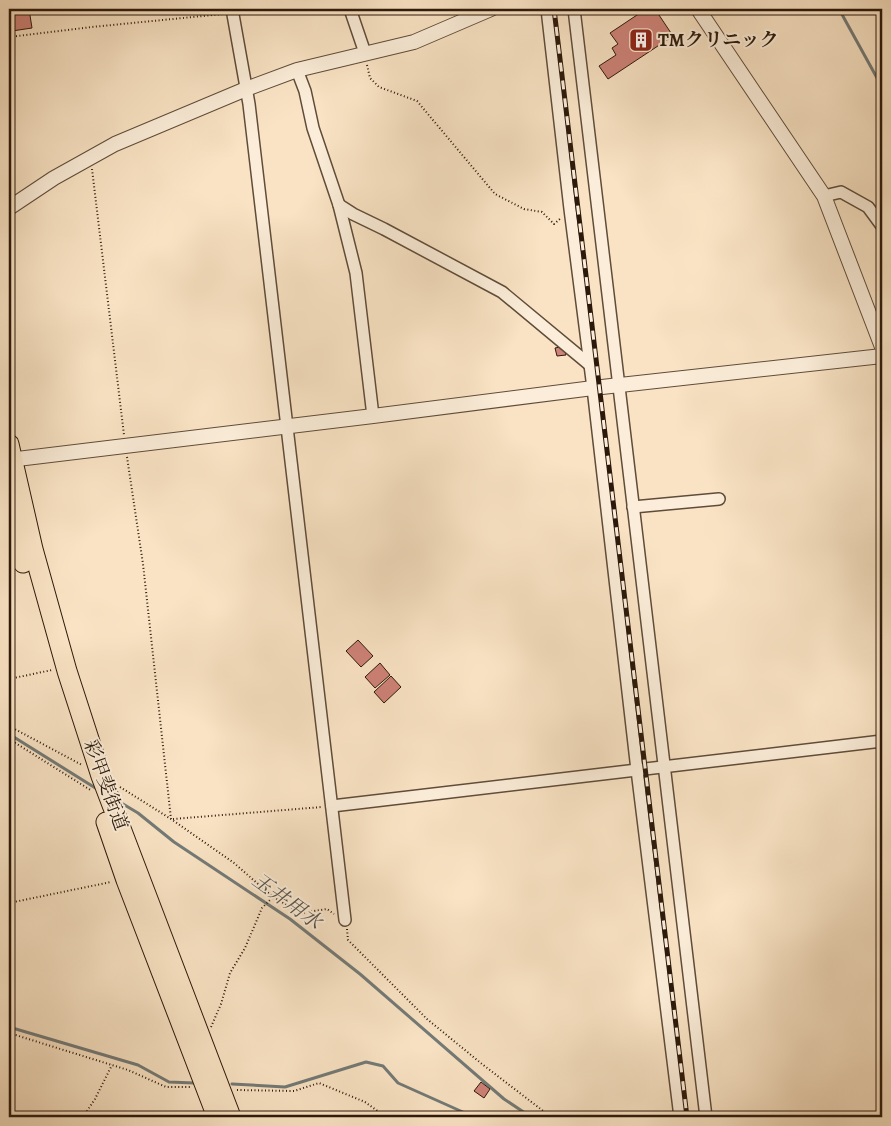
<svg xmlns="http://www.w3.org/2000/svg" width="891" height="1126" font-family="Alegreya,'Noto Serif JP',serif">
<style>
.lines{fill:none;stroke-linecap:round;stroke-linejoin:round}
.stream{stroke:#737a77;stroke-width:3}
.building{fill:#ce8278;stroke:#2c190b}
.minor-casing{stroke:#5f4c39;stroke-width:14}
.tertiary-casing{stroke:#5f4c39;stroke-width:16}
.trunk-casing{stroke:#2c190b;stroke-width:21}
.path{stroke:#2c190b;stroke-width:2;stroke-dasharray:1 2.5;stroke-linecap:butt}
.minor{stroke:#fbedd9;stroke-width:11}
.tertiary{stroke:#fbedd9;stroke-width:14}
.trunk{stroke:#f9e3c4;stroke-width:19}
.rail-casing{stroke:#2c190b;stroke-width:5}
.rail{stroke:#fbedd9;stroke-width:3;stroke-dasharray:9;stroke-linecap:butt}
.labels{text-anchor:middle;dominant-baseline:central;stroke-width:4;stroke-linejoin:round;paint-order:stroke}
.poi-label{font-size:19px;font-weight:bold;fill:#2c190b;stroke:#fbedd9;text-anchor:start}
.street-label{font-size:19px;fill:#2c190b;stroke:#fbedd9}
.water-label{font-size:20px;font-style:italic;fill:#56524a;stroke:#fbedd9}
</style>
<rect width="100%" height="100%" fill="#f9e3c4"/>
<filter id="stains"><feTurbulence type="fractalNoise" baseFrequency=".004" numOctaves="4"/><feColorMatrix values="0 0 0 0 .2 0 0 0 0 .09 0 0 0 0 .02 0 0 0 .5 -.17"/></filter>
<radialGradient id="worn" r=".72"><stop offset=".6" stop-color="#630" stop-opacity="0"/><stop offset="1" stop-color="#630" stop-opacity=".3"/></radialGradient>
<g class="lines">
<g class="stream">
<path d="M 839,9 L 882,87"/>
<path d="M 9,734 L 97,789"/>
<path d="M 118,801 L 138,813 L 174,842 L 290,919 L 360,974 L 504,1099 L 531,1117"/>
<path d="M 9,1027 L 138,1065 L 169,1082 L 194,1083"/>
<path d="M 232,1084 L 285,1087 L 366,1062 L 383,1066 L 398,1083 L 474,1117"/>
</g>
</g>
<g class="building">
<path d="M 9,9 L 29,9 L 32,28 L 12,31 Z"/>
<path d="M 646,9 L 655,9 L 673,36 L 608,79 L 599,66 L 616,55 L 612,48 L 618,44 L 610,33 Z"/>
<path d="M 560,347 L 565,351 L 566,355 L 557,356 L 555,348 Z"/>
<path d="M 358,640 L 373,656 L 361,667 L 346,651 Z"/>
<path d="M 380,663 L 390,675 L 375,688 L 365,677 Z"/>
<path d="M 391,676 L 401,687 L 384,703 L 374,692 Z"/>
<path d="M 481,1082 L 490,1089 L 484,1098 L 474,1091 Z"/>
</g>
<g class="lines">
<g class="minor-casing">
<g id="minor">
<path d="M 232,9 L 249,104 L 345,920"/>
<path d="M 350,9 L 365,53"/>
<path d="M 547,9 L 570,209 L 593,388 L 637,770 L 680,1117"/>
<path d="M 574,9 L 706,1117"/>
<path d="M 297,70 L 305,91 L 313,128 L 339,205 L 356,273 L 373,416"/>
<path d="M 824,196 L 841,192 L 868,207 L 882,226"/>
<path d="M 339,205 L 353,214 L 384,229 L 502,292 L 590,365"/>
<path d="M 633,507 L 719,499"/>
<path d="M 332,806 L 882,741"/>
</g>
</g>
<g class="tertiary-casing">
<g id="tertiary">
<path d="M 698,9 L 824,196 L 882,347"/>
<path d="M 9,208 L 54,178 L 115,144 L 246,89 L 297,70 L 414,42 L 491,9"/>
<path d="M 9,460 L 373,416 L 593,388 L 882,356"/>
</g>
</g>
<g class="trunk-casing">
<g id="trunk">
<path d="M 9,444 L 33,549 L 67,671 L 101,776 L 231,1117"/>
<path d="M 9,506 L 23,563"/>
<path d="M 106,822 L 126,880 L 217,1117"/>
</g>
</g>
<g class="path">
<path d="M 9,37 L 92,27 L 223,14"/>
<path d="M 367,65 L 370,78 L 379,87 L 417,101 L 495,194 L 524,209 L 542,212 L 554,224 L 561,218"/>
<path d="M 92,169 L 124,435"/>
<path d="M 127,457 L 143,564 L 171,819"/>
<path d="M 9,679 L 52,670"/>
<path d="M 9,726 L 82,765"/>
<path d="M 9,739 L 92,791"/>
<path d="M 120,787 L 171,819 L 234,863 L 273,897 L 301,913 L 327,909 L 334,914"/>
<path d="M 173,819 L 322,807"/>
<path d="M 9,903 L 111,882"/>
<path d="M 347,929 L 348,940 L 427,1019 L 482,1064 L 551,1117"/>
<path d="M 211,1027 L 221,1004 L 230,973 L 245,948 L 262,908 L 273,897"/>
<path d="M 9,1033 L 128,1070 L 166,1087 L 191,1087"/>
<path d="M 237,1090 L 294,1091 L 319,1083 L 365,1102 L 386,1117"/>
<path d="M 83,1117 L 95,1099 L 112,1065"/>
</g>
<use href="#minor" class="minor"/>
<use href="#tertiary" class="tertiary"/>
<use href="#trunk" class="trunk"/>
<g class="rail-casing">
<path id="rail" d="M 554,9 L 687,1117"/>
</g>
<use href="#rail" class="rail"/>
</g>
<defs>
<g id="building-square" transform="scale(1.25)"><rect x="-9" y="-9" width="18" height="18" rx="4" fill="#8f2418" stroke="#fbedd9"/><path d="M-4-6H4V6H1V3H-1V6H-4ZM-2.5-4.3h1.7v1.8h-1.7ZM.8-4.3h1.7v1.8H.8ZM-2.5-1h1.7V.8h-1.7ZM.8-1h1.7V.8H.8Z" fill="#fff"/></g>
</defs>
<g fill-rule="evenodd">
<use href="#building-square" x="641" y="40"/>
</g>
<g class="labels">
<g class="poi-label">
<text x="658" y="40">TMクリニック</text>
</g>
<g class="street-label">
<text transform="translate(106 785) rotate(70)">彩甲斐街道</text>
</g>
<g class="water-label">
<text transform="translate(287 901) rotate(36)">玉井用水</text>
</g>
</g>
<rect width="891" height="1126" fill="none" stroke="#f9e3c4" stroke-width="30"/>
<rect x="10" y="10" width="871" height="1106" fill="none" stroke="#2c190b" stroke-width="2.5"/>
<rect x="15" y="15" width="861" height="1096" fill="none" stroke="#2c190b"/>
<rect width="100%" height="100%" filter="url(#stains)"/>
<rect width="100%" height="100%" fill="url(#worn)"/>
</svg>
